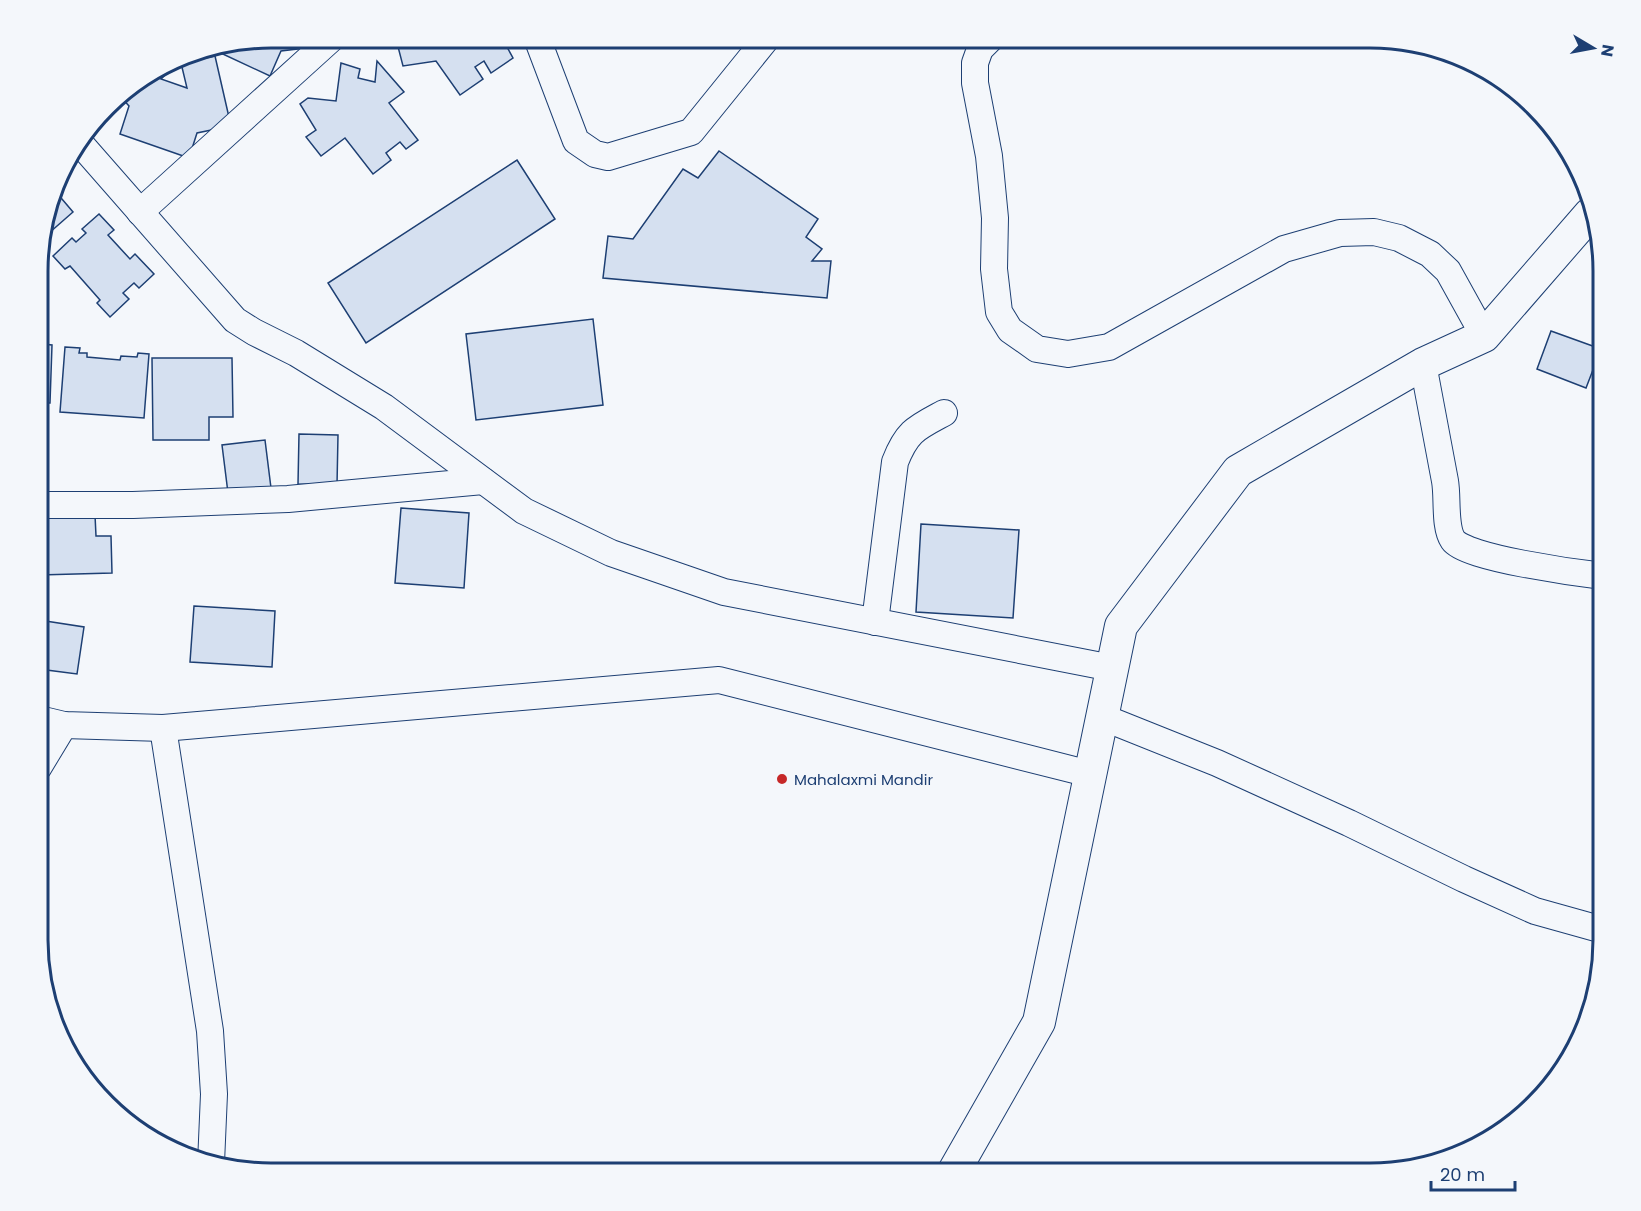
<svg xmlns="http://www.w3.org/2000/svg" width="1641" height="1211" font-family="Poppins,sans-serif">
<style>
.building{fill:#d5e0f0;stroke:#1d3f73;stroke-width:1.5}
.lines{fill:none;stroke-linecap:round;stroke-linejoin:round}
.minor-casing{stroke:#1d3f73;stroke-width:28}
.tertiary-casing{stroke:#1d3f73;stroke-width:34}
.minor{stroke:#f4f7fb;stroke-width:26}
.tertiary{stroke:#f4f7fb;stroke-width:32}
.poi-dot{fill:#c62828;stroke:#f4f7fb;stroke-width:2}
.labels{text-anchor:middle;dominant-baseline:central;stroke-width:4.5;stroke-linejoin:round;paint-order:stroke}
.poi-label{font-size:15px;fill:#1d3f73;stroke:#f4f7fb;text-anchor:start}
.rim{fill:none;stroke:#1d3f73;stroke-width:3}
</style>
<rect width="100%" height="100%" fill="#f4f7fb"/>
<g class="building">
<path d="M 271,38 L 313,38 L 314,47 L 281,51 L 270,76 L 210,48 Z"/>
<path d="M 411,38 L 502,38 L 513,58 L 491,73 L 484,61 L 475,67 L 483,79 L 460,95 L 436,61 L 403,66 L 396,39 Z"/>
<path d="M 215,56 L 231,126 L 197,133 L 189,158 L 120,134 L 129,106 L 119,95 L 176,61 L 177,63 L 161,79 L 187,88 L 181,63 Z"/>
<path d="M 377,61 L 404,92 L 389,103 L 418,140 L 406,149 L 400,142 L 386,153 L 391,160 L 373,174 L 345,138 L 321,156 L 306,137 L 316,130 L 300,104 L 308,98 L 336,101 L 341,63 L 360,69 L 358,78 L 375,82 Z"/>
<path d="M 719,151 L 818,219 L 806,237 L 822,249 L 812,261 L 831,261 L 827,298 L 603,278 L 608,236 L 633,239 L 683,169 L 698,178 Z"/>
<path d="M 517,160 L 555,219 L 366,343 L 328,283 Z"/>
<path d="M 56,192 L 73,212 L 49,233 L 44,228 Z"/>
<path d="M 99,214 L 114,230 L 108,235 L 130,259 L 135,254 L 154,274 L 139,288 L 134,283 L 123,293 L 129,299 L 110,317 L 97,303 L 100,300 L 70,266 L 65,269 L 53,256 L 72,238 L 76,242 L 86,233 L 82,229 Z"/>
<path d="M 593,319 L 603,405 L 476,420 L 466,334 Z"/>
<path d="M 1551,331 L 1601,349 L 1586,388 L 1537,369 Z"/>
<path d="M 42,344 L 52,345 L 50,403 L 39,403 L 39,350 L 42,350 Z"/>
<path d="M 65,347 L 80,348 L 79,353 L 87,353 L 87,357 L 120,360 L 121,356 L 137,357 L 138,353 L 149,354 L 144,418 L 60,412 Z"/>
<path d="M 152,358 L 232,358 L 233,417 L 209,417 L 209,440 L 153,440 Z"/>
<path d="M 299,434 L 338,435 L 337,485 L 298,484 Z"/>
<path d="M 265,440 L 271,488 L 228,493 L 222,445 Z"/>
<path d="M 401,508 L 469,513 L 464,588 L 395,583 Z"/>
<path d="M 95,515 L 96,536 L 111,536 L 112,573 L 39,575 L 39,517 Z"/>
<path d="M 921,524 L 1019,530 L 1013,618 L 916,612 Z"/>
<path d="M 194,606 L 275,611 L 272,667 L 190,662 Z"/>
<path d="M 39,620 L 84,627 L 77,674 L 39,669 Z"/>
</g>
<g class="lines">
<g class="minor-casing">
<g id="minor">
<path d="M 537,38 L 576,141 L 595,154 L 608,157 L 691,132 L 767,38"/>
<path d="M 991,38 L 980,49 L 975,63 L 975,83 L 989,156 L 995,218 L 994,269 L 999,312 L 1010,330 L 1037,349 L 1068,354 L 1109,347 L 1284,249 L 1340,233 L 1374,232 L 1399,238 L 1430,254 L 1448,271 L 1484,336"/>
<path d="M 79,142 L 235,320 L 254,332 L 296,353 L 384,407 L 524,511 L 611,553 L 724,592 L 1112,668"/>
<path d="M 140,212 L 332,38"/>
<path d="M 1423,364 C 1430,403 1438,442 1445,481 C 1448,497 1444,527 1453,540 C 1465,558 1577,573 1603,576"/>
<path d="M 39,505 L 133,505 L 288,499 L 483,481"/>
<path d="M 875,622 L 895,462 C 907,431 916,428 944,413"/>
<path d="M 1102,717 L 1217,763 L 1349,823 L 1464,879 L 1535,911 L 1603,930"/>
<path d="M 39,719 L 64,725 L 163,728 L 719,680 L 1090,774"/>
<path d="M 163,728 L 210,1031 L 214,1094 L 211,1163"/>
<path d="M 38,768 L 64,725"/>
</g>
</g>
<g class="tertiary-casing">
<path id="tertiary" d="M 953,1173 L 1039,1022 L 1121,626 L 1238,471 L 1423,364 L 1484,336 L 1590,214"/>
</g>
<use href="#minor" class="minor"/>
<use href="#tertiary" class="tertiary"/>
</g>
<circle class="poi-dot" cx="782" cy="779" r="6"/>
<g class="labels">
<g class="poi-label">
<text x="794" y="779">Mahalaxmi Mandir</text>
</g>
</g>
<path d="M0 0H1641V1211H0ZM271 48H1370A223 223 0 0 1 1593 271V940A223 223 0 0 1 1370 1163H271A223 223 0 0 1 48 940V271A223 223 0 0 1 271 48Z" fill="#f4f7fb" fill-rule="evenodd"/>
<path class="rim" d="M271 48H1370A223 223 0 0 1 1593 271V940A223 223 0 0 1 1370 1163H271A223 223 0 0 1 48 940V271A223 223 0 0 1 271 48Z"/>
<g transform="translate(1593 48) rotate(100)" stroke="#f4f7fb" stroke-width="4.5" paint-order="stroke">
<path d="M0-4.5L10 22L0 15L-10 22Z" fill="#1d3f73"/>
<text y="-9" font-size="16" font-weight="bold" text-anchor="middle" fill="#1d3f73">N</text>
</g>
<path d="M1431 1181v9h84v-9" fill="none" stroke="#1d3f73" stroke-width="3"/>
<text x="1440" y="1181" font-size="18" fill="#1d3f73" stroke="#f4f7fb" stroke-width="4.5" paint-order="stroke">20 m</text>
</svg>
